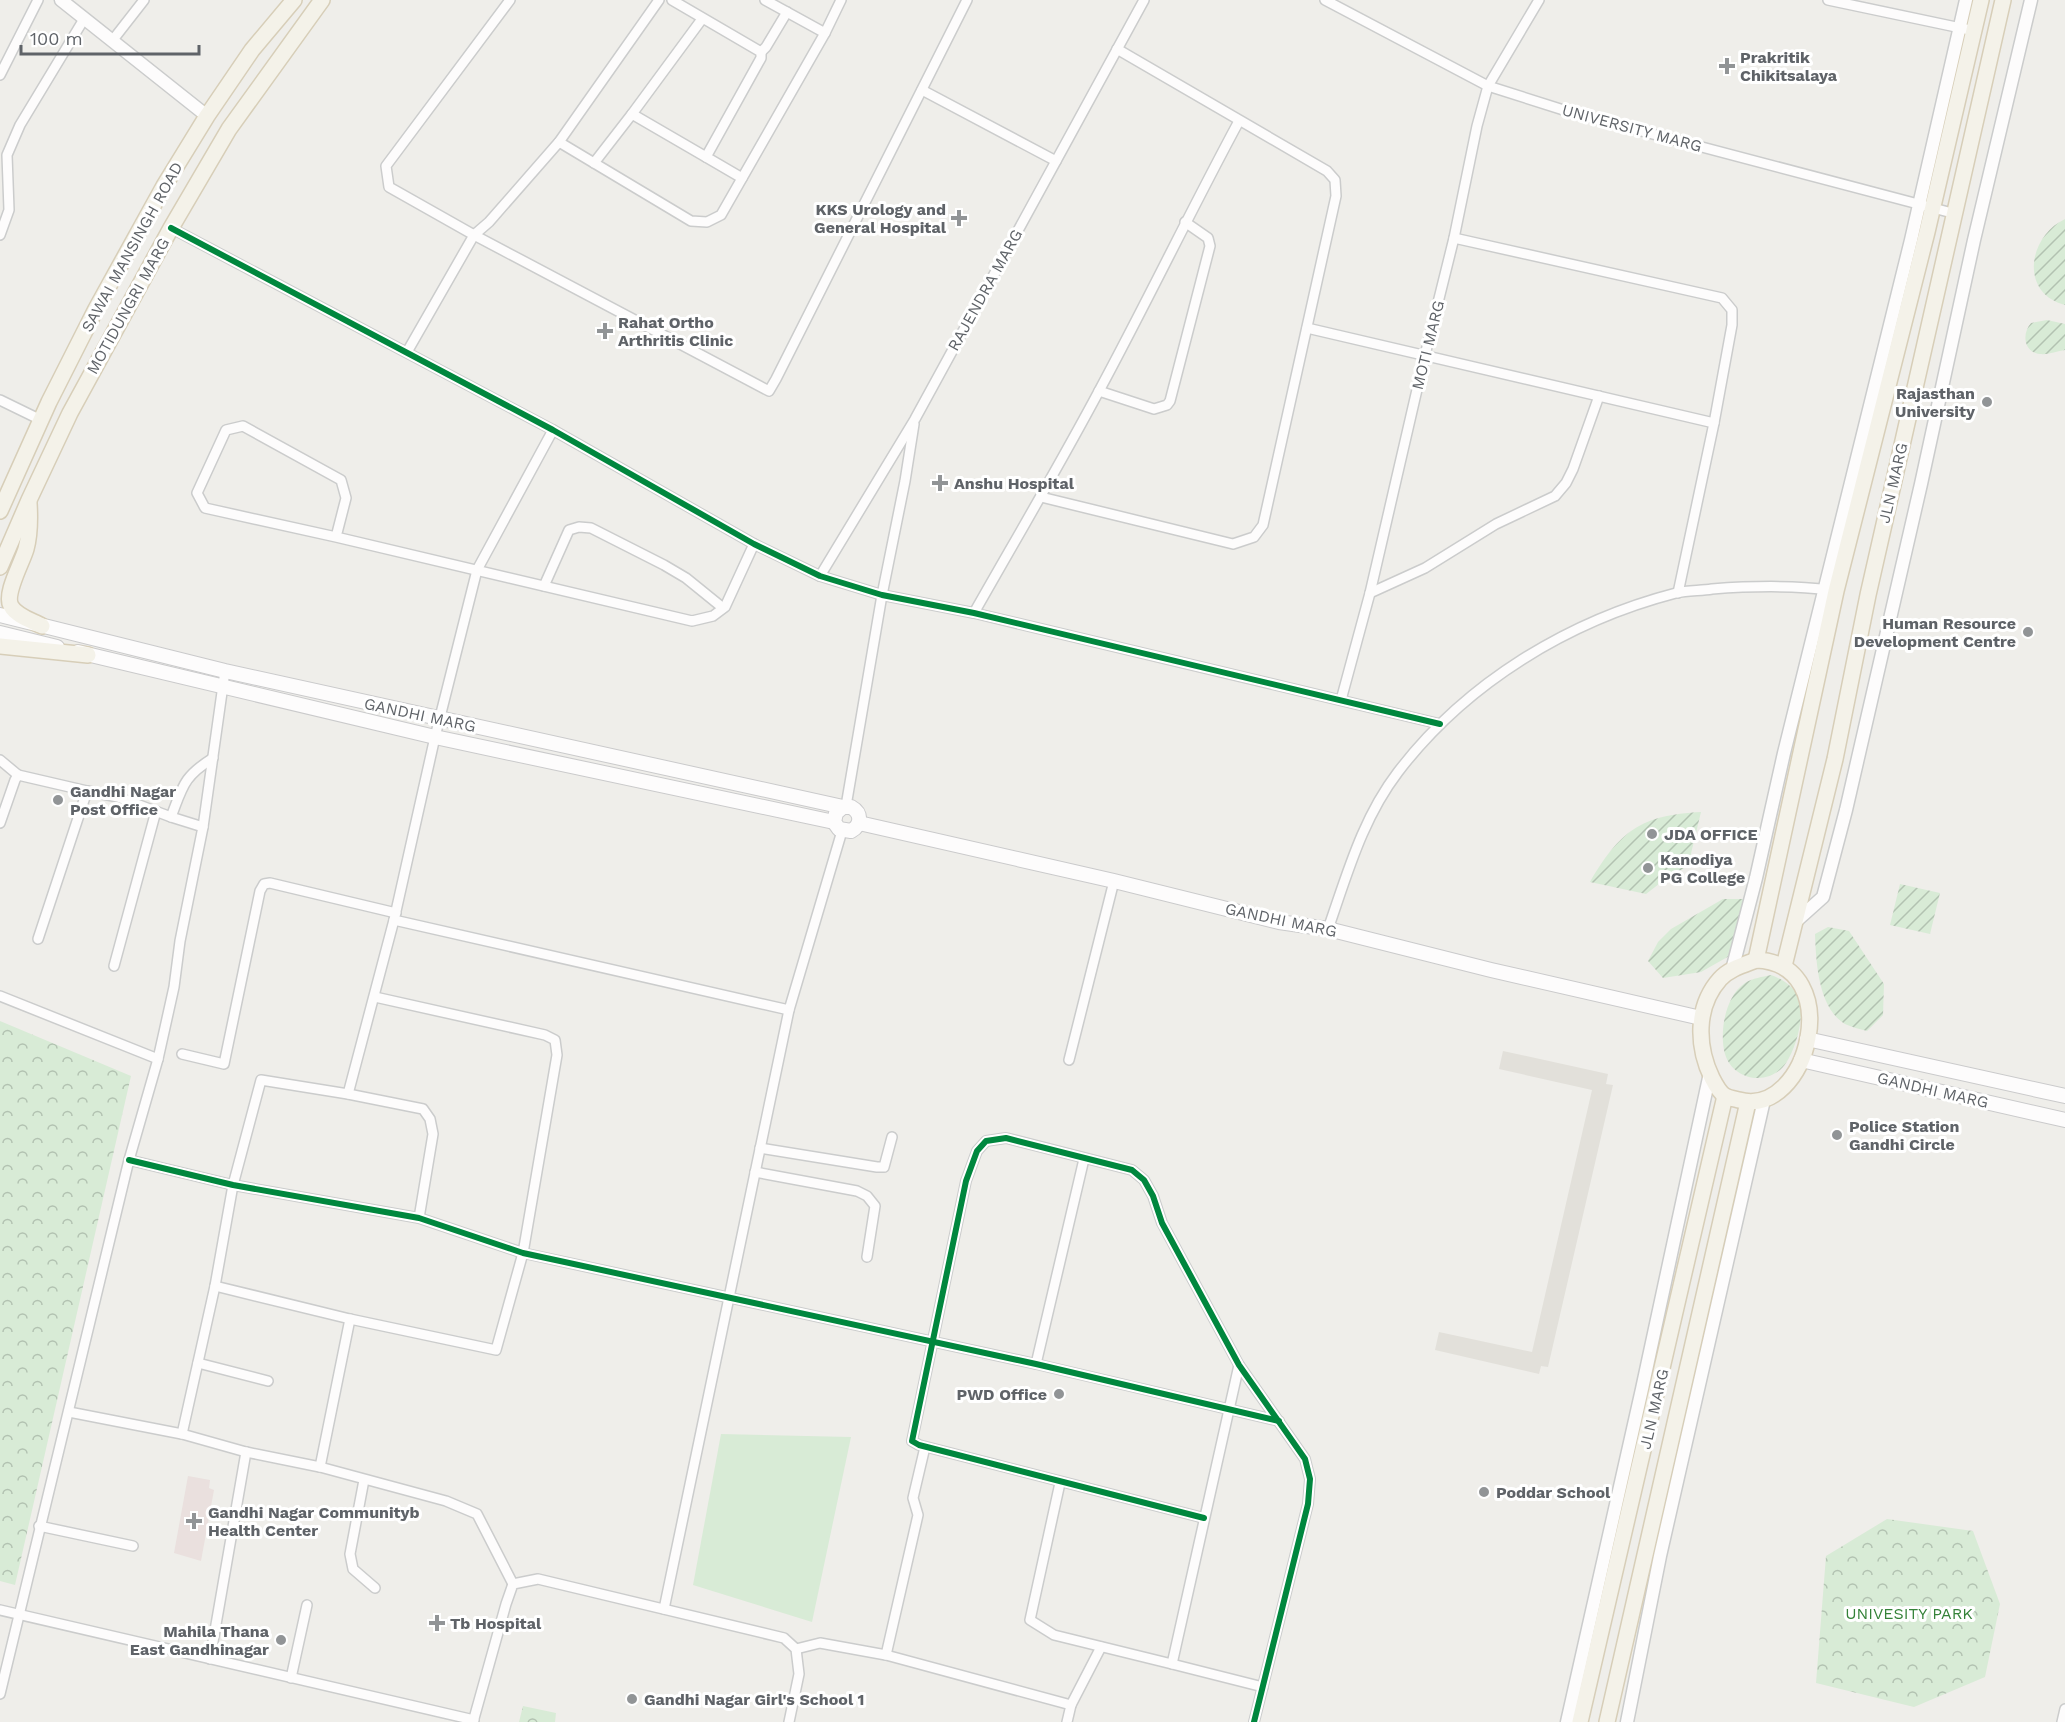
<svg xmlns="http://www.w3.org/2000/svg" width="2065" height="1722" font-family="'Work Sans',sans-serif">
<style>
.education{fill:#e2e0da}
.medical{fill:#eae0de}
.grass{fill:#d8ebd6}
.park{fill:url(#park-crowns)}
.garden{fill:url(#garden-furrows)}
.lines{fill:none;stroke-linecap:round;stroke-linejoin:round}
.minor-casing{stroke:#cbcccc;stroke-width:12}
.tertiary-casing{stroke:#cbcccc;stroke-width:15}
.secondary-casing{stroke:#cacacb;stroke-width:16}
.primary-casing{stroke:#d7ceb8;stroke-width:18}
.minor{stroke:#fdfcfc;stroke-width:9}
.tertiary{stroke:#fdfcfc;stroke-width:12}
.secondary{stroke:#fdfcfc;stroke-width:14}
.primary{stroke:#f4f2e9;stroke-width:15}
.cycleway-casing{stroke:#fff;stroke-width:10}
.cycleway{stroke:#00873e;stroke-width:6}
.poi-dot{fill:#919496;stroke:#fff;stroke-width:2}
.labels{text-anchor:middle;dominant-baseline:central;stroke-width:6;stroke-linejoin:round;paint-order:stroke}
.poi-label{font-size:16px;font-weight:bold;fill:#5f6368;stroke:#fff;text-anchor:start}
.street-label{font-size:16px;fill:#5f6368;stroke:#fff}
.park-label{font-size:16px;fill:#348238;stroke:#fff}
</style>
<defs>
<pattern id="park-crowns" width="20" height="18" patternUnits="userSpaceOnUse" patternTransform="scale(1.5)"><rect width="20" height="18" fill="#d8ebd6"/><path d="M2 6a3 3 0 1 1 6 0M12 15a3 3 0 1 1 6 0" fill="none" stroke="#b2c2b1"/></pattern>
<pattern id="garden-furrows" width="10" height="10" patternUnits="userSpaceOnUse" patternTransform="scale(1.5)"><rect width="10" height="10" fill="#d8ebd6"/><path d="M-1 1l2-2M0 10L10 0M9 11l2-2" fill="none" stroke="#b2c2b1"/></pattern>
</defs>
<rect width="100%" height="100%" fill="#efeeea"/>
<path class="education" d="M 1503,1051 L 1608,1074 L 1606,1084 L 1613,1085 L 1548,1367 L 1541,1366 L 1539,1374 L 1435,1350 L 1439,1332 L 1532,1352 L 1592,1090 L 1499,1069 Z"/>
<path class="medical" d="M 188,1476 L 210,1480 L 209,1488 L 214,1490 L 201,1561 L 174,1553 Z"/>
<path class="grass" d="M 721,1434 L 851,1437 L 812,1622 L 693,1585 Z"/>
<g class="park">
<path d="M 0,1021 L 131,1076 L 15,1585 L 0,1581 Z"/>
<path d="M 1887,1519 L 1973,1531 L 2000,1604 L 1985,1677 L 1914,1707 L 1816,1683 L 1826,1556 Z"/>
<path d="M 523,1706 L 556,1713 L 555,1722 L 519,1722 Z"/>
</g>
<g class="garden">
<path d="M 2065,219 L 2065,305 C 2020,294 2027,237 2065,219 Z"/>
<path d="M 2047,320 L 2065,324 L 2065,350 C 2057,351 2048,355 2040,354 C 2023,352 2022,333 2031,323 Z"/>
<path d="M 1701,812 L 1688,866 L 1668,877 L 1646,894 L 1590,882 C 1620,831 1641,815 1701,812 Z"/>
<path d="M 1900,884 L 1940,893 L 1930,934 L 1890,925 Z"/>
<path d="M 1723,899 L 1745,899 L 1731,955 L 1701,972 L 1663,978 L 1648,961 L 1658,942 L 1671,929 Z"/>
<path d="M 1828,927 L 1849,931 L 1884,984 L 1883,1015 L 1867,1031 C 1860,1029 1851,1027 1845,1024 C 1818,1008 1816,961 1815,934 Z"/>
<path d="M 1771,975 C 1783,979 1796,988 1800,1001 C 1804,1019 1796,1048 1786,1063 C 1770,1087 1733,1081 1725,1054 C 1719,1033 1725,996 1745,983 C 1753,978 1762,977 1771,975 Z"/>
</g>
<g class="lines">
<g class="minor-casing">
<g id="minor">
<path d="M 510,0 L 386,166 L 389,187 L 474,235 L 769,391 L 776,379 L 967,0"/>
<path d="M 672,0 L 761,52 L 761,58 L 706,157 L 742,178"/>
<path d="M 765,0 L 825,33"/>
<path d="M 1325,0 L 1488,86 L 1573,113 L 1956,214"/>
<path d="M 1828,0 L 1975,31"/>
<path d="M 112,41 L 144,0"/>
<path d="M 761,52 L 766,47 L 787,12"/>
<path d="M 0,75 L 38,0"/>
<path d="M 922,90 L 1056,161"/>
<path d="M 632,114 L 702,19"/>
<path d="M 559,142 L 691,221 L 707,222 L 721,215 L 825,33 L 841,0"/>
<path d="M 594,163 L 632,114 L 706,157"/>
<path d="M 171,228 L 553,430 L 754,544 L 820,576 L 882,595 L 974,613 L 1440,724"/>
<path d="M 0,235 L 9,210 L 7,155 L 20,125 L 84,19"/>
<path d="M 1454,238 L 1722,298 L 1732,310 L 1732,325 L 1714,423 L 1678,593"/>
<path d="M 1307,328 L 1714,423"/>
<path d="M 407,352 L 474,235 L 489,222 L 559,142 L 659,0"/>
<path d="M 1099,391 L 1154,409 L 1167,405 L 1170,401 L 1210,246 L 1208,238 L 1185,222"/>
<path d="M 0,400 L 41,420"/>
<path d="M 1041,497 L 1233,544 L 1254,537 L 1263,525 L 1336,196 L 1335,180 L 1327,171 L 1117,49"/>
<path d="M 336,537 L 205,508 L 197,493 L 226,430 L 243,426 L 341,480 L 346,498 L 336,537 L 692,621 L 713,616 L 725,607 L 754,544"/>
<path d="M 820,576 L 915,419 L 1144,0"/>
<path d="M 544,586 L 569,530 L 579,527 L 591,528 L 664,565 L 686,578 L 723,608"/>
<path d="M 1370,593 L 1425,568 L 1496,524 L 1555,496 L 1566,483 L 1573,469 L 1599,396"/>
<path d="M 974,613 C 1016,539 1059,466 1099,391 C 1147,302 1191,210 1239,121"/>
<path d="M 1341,700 L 1370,593 L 1425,355 L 1454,238 L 1477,126 L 1488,86 L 1539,0"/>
<path d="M 0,760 L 18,775"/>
<path d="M 846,806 L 882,595 L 905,481 L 914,424"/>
<path d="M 171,817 C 183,786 183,777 213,758"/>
<path d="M 0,823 L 15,780 L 18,775 L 87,791 L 118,797 L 171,817 L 203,827"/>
<path d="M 394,920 L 789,1010"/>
<path d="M 1328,929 C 1347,875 1362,819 1398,772 C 1466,683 1568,621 1676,593 C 1688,590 1701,591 1712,589 C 1752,586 1791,585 1830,590"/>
<path d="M 38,939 L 87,791"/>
<path d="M 114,966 L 156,811"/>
<path d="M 0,996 L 158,1059"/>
<path d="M 182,1054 L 224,1064 L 260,891 L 264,884 L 270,883 L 396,913"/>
<path d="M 1069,1060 L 1114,881"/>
<path d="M 348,1094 L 394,920 L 435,737 L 477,570 L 553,430"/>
<path d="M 760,1148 L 877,1167 L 884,1167 L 892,1137"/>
<path d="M 129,1160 L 233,1185 L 419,1218 L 523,1253 L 1036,1364 L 1279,1421"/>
<path d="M 755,1172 L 857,1191 L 867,1196 L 875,1206 L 867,1257"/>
<path d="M 215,1286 L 350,1319 L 496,1350 L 523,1253 L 557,1055 L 555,1040 L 545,1035 L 375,997"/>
<path d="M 198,1363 L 268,1381"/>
<path d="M 1036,1364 L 1084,1159"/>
<path d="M 69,1412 L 182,1434 L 246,1452 L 320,1467 L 446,1501 L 477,1514 L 513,1584"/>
<path d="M 182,1434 L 215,1286 L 233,1185 L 261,1080 L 348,1094 L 423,1109 L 430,1119 L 433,1134 L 419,1218"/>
<path d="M 320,1467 L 350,1319"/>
<path d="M 364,1480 L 350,1554 L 353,1569 L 375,1588"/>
<path d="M 1060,1483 L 1030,1620 L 1054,1635 L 1172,1664 L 1239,1365"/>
<path d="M 1204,1518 L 919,1445 L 912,1441 L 966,1181 L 977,1151 L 986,1141 L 1006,1138 L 1132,1170 L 1144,1180 L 1153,1196 L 1162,1223 L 1239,1365 L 1305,1459 L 1310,1479 L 1308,1504 L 1254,1722"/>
<path d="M 39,1526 L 133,1546"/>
<path d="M 664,1609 L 789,1010 L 842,831"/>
<path d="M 0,1610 L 474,1720"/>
<path d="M 796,1649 L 820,1643 L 886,1655 L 1071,1705 L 1067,1722"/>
<path d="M 886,1655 L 918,1515 L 913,1498 L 925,1447"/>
<path d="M 210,1659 L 246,1452"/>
<path d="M 1172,1664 L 1263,1687"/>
<path d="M 291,1678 L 307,1605"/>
<path d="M 0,1694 L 129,1160 L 158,1059 L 174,987 L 180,941 L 203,827 L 225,671"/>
<path d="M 1071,1705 L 1101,1647"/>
<path d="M 473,1722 L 506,1604 L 513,1584 L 538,1579 L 784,1638 L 796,1649 L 799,1674 L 789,1722"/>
<path d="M 2062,1722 L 2065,1709"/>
</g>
</g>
<g class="tertiary-casing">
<g id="tertiary">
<path d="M 61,0 L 207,116"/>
<path d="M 1794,923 L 1823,897 L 1846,810 L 1921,484 L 1974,240 L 2031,0"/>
<path d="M 1732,970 L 1756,878 L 1784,753 L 1911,240 L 1966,0"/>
<path d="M 1567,1722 L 1642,1389 L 1710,1073"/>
<path d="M 1627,1722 L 1660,1556 L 1764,1100"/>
</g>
</g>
<g class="secondary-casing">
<g id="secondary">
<path d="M 0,615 L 225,671 L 843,807 L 851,807 C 862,813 862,825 851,831 L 839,829 L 834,822 L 836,813 L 843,807"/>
<path d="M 0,633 L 57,647"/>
<path d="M 78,652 L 435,737 L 834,822"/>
<path d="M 859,823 L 1114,881 L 1279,922 L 1328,929 L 1491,970 L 1701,1018"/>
<path d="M 1807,1039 L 2065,1096"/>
<path d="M 1801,1060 L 2065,1120"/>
</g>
</g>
<g class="primary-casing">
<g id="primary">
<path d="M 29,503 C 30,519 30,534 26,549 C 22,563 4,594 11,606 C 16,616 33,621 42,626"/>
<path d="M 0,511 L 49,402 L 96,309 L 164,186 L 207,116 L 252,50 L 294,0"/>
<path d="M 0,567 L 29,500 L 70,413 L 171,228 L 229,129 L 322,0"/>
<path d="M 0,646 L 88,655"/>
<path d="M 1756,960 L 1836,591 L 1927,232 L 1981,0"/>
<path d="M 1756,960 C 1847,963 1809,1119 1739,1100 C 1735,1099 1729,1098 1725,1096 C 1719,1092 1715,1084 1712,1078 C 1697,1047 1695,1007 1720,979 C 1729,969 1743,965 1756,960 Z"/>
<path d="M 1784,966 L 1835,759 L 1868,595 L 2003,0"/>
<path d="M 1580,1722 L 1725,1096"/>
<path d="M 1607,1722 L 1748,1102"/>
</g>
</g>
<use href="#minor" class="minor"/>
<use href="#tertiary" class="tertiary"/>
<use href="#secondary" class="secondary"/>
<use href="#primary" class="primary"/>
<g class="cycleway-casing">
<g id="cycleway">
<path d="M 171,228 L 553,430 L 754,544 L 820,576 L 882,595 L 974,613 L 1440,724"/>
<path d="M 129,1160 L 233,1185 L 419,1218 L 523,1253 L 1036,1364 L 1279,1421"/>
<path d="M 1204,1518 L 919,1445 L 912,1441 L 966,1181 L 977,1151 L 986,1141 L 1006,1138 L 1132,1170 L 1144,1180 L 1153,1196 L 1162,1223 L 1239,1365 L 1305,1459 L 1310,1479 L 1308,1504 L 1254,1722"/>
</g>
</g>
<use href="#cycleway" class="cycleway"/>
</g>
<g class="poi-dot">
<path d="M1724 57h6v6h6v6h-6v6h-6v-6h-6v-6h6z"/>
<path d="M956 209h6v6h6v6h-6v6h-6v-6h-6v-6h6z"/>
<path d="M602 322h6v6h6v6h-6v6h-6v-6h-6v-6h6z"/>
<circle cx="1987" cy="402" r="6"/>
<path d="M937 474h6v6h6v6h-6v6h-6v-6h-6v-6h6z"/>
<circle cx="2028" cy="632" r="6"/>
<circle cx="58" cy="800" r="6"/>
<circle cx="1652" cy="834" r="6"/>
<circle cx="1648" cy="868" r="6"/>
<circle cx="1837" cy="1135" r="6"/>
<circle cx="1059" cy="1394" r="6"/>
<circle cx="1484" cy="1492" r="6"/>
<path d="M191 1512h6v6h6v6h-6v6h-6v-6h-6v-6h6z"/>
<path d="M434 1614h6v6h6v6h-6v6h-6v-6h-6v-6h6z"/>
<circle cx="281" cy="1640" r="6"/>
<circle cx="632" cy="1699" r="6"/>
</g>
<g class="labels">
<g class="poi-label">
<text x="1740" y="57">Prakritik<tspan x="1740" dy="18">Chikitsalaya</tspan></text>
<text x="946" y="209" text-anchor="end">KKS Urology and<tspan x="946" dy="18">General Hospital</tspan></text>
<text x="618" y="322">Rahat Ortho<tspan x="618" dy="18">Arthritis Clinic</tspan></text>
<text x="1975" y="393" text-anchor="end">Rajasthan<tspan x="1975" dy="18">University</tspan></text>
<text x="954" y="483">Anshu Hospital</text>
<text x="2016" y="623" text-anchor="end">Human Resource<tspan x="2016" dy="18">Development Centre</tspan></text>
<text x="70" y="791">Gandhi Nagar<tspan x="70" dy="18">Post Office</tspan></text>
<text x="1664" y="834">JDA OFFICE</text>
<text x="1660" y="859">Kanodiya<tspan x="1660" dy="18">PG College</tspan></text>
<text x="1849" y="1126">Police Station<tspan x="1849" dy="18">Gandhi Circle</tspan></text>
<text x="1047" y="1394" text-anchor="end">PWD Office</text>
<text x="1496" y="1492">Poddar School</text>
<text x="208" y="1512">Gandhi Nagar Communityb<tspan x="208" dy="18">Health Center</tspan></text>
<text x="450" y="1623">Tb Hospital</text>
<text x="269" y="1631" text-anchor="end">Mahila Thana<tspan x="269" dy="18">East Gandhinagar</tspan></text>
<text x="644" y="1699">Gandhi Nagar Girl's School 1</text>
</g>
<g class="street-label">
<text transform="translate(1632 128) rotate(15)">UNIVERSITY MARG</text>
<text transform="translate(132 247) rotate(-61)">SAWAI MANSINGH ROAD</text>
<text transform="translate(985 290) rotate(-61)">RAJENDRA MARG</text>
<text transform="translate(128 306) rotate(-61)">MOTIDUNGRI MARG</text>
<text transform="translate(1428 345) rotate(-76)">MOTI MARG</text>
<text transform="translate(1893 483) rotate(-77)">JLN MARG</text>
<text transform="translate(420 715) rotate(12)">GANDHI MARG</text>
<text transform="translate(1281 920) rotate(12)">GANDHI MARG</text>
<text transform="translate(1933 1090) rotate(13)">GANDHI MARG</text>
<text transform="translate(1654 1409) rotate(-77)">JLN MARG</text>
</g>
<g class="park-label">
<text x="1909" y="1613">UNIVESITY PARK</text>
</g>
</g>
<path d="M21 45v9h178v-9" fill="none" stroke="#5f6368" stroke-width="3"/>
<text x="30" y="45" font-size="18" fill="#5f6368" stroke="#ffffff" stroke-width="4.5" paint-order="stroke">100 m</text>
</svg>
